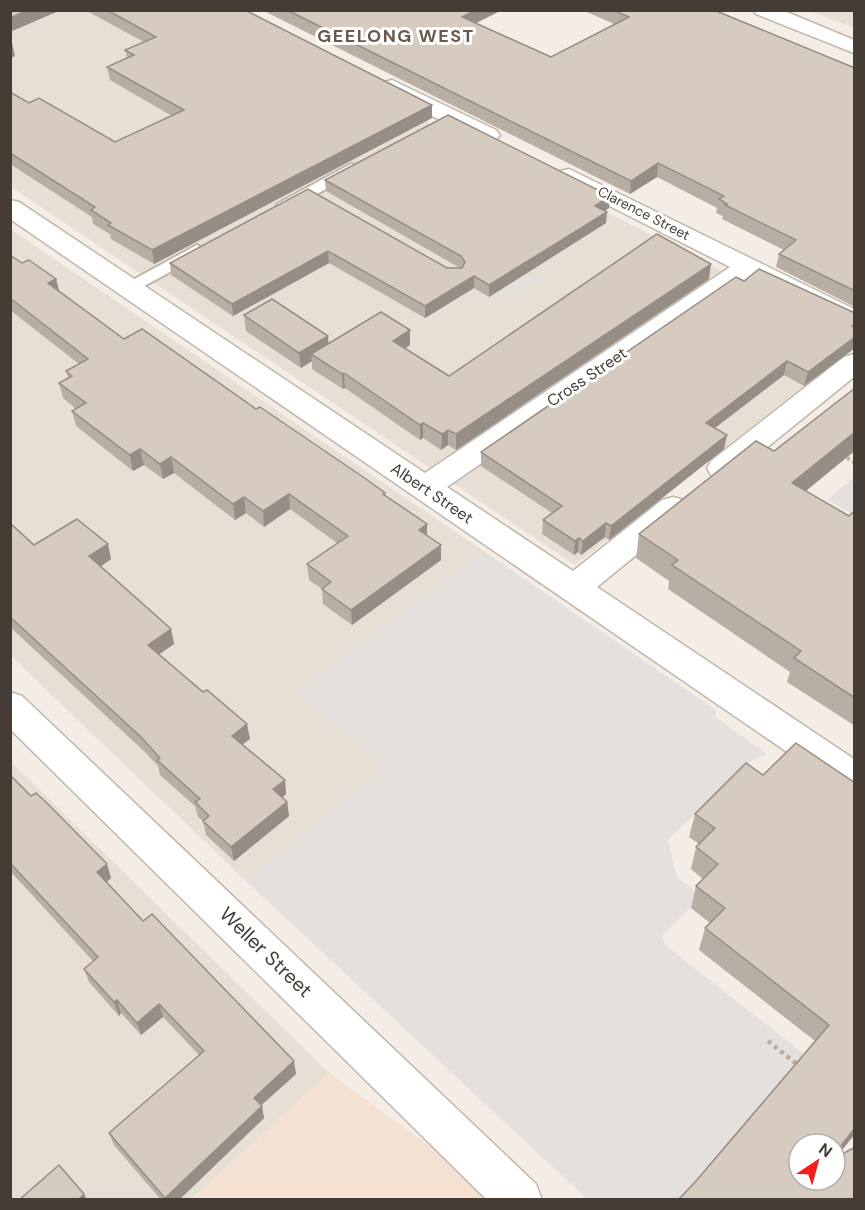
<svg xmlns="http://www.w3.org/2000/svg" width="865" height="1210" font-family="'DM Sans',sans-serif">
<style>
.residential{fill:#e7ded4}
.commercial{fill:#f5e1d1}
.parking{fill:#e3e0de}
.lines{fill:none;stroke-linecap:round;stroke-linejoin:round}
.lane-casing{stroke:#c1b6ab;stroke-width:4}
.street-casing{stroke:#c1b6ab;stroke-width:3}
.path-far1{stroke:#c0ad9a;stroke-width:4;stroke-dasharray:3 3;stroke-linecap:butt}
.path{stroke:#c0ad9a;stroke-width:4.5;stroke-dasharray:4 4;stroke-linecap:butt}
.lane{fill:#fff;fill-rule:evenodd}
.street{fill:#fff;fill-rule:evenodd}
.wall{fill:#b9aea3}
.shaded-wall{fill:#968d85}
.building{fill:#d7cabe;stroke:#968d85;stroke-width:1.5}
.labels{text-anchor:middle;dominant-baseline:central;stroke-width:6;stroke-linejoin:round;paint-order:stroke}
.far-street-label{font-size:14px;fill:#453d35;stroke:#fff}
.street-label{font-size:16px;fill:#453d35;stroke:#fff}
.far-district-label{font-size:18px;font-weight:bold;letter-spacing:1.5px;fill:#68594c;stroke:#fff}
.near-street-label{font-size:20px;fill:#453d35;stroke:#fff}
</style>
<rect width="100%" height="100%" fill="#f3ede6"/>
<g class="residential">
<path d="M 10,11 L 209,11 L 854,338 L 854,347 L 575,565 L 11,187 Z"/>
<path d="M 810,11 L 854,11 L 854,28 Z"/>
<path d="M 10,229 L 485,552 L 296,692 L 388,766 L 246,881 L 11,656 Z"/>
<path d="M 10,761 L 329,1073 L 192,1199 L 11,1199 Z"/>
</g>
<path class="commercial" d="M 329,1073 L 486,1187 L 499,1200 L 192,1200 Z"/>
<g class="parking">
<path d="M 499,260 L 538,281 L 509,300 L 470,278 Z"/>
<path d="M 854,477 L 854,515 L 828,500 Z"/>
<path d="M 485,552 L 716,710 L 715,717 L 767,754 L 751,761 L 668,840 L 677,877 L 702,896 L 662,936 L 665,945 L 809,1058 L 690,1199 L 587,1199 L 246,881 L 387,766 L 296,692 Z"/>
</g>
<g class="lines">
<g class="lane-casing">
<g id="lane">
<path d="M 351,164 L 357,166 L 359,169 L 357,172 L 291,208 L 279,208 L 277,204 Z"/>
<path d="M 197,245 L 206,250 L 203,254 L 135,291 L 123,291 L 120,287 Z"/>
</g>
</g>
<g class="street-casing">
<g id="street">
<path d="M 753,10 L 782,10 L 854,40 L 854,53 L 756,14 Z"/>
<path d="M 392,80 L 496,130 L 500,135 L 496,140 L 480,140 L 384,92 L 381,87 L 384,82 Z"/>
<path d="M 569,169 L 854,309 L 854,327 L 844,325 L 750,277 L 447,487 L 573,571 L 662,500 L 673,497 L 684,500 L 688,508 L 684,516 L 597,587 L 854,759 L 854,793 L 841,789 L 10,219 L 10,200 L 19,202 L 425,473 L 730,267 L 560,181 L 557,176 L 560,171 Z"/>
<path d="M 854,354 L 854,377 L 733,475 L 722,478 L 711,475 L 707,468 L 711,461 L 844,357 Z"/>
<path d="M 10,692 L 22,696 L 536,1184 L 542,1200 L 487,1200 L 10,729 Z"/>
</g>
</g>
<path class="path-far1" d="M 842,455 L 854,462"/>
<path class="path" d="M 768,1041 L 799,1066"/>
<use href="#lane" class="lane"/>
<use href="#street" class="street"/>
</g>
<g class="wall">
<path d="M 85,10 L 245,10 L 432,118 L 154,264 L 111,239 L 110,234 L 93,224 L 92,217 L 10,164 L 10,92 L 29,103 L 115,142 L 172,116 L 110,80 L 107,67 L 127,58 L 125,50 L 144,42 Z"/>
<path d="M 262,10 L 502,10 L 476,23 L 551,57 L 614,24 L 582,10 L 714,10 L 855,68 L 855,307 L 776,267 L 779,254 L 784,250 L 722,219 L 723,216 L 716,213 L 717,208 L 657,177 L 630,194 Z"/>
<path d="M 325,180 L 610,196 L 609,208 L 605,211 L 606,223 L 489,297 L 474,288 L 425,318 L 329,263 L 233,316 L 171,275 L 170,263 L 308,189 L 447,268 L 460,268 L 326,191 Z"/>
<path d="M 10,255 L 22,263 L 56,279 L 59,291 L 124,339 L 256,409 L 385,493 L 385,496 L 427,524 L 427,535 L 441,560 L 352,625 L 323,604 L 322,589 L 309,580 L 307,564 L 337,543 L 290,509 L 264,527 L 246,513 L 235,520 L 174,473 L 163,479 L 144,465 L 133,471 L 76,426 L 72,411 L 76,409 L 63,398 L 59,383 L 68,378 L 66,371 L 79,364 L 10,310 Z"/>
<path d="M 709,279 L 456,450 L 448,445 L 441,450 L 423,438 L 420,440 L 345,388 L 343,389 L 312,369 L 312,361 L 301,368 L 246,331 L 244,315 L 328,343 L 410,345 L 405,349 L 449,376 Z"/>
<path d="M 744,281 L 855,313 L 855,348 L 804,386 L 784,375 L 715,428 L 724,449 L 609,540 L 605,537 L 581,555 L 578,552 L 574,555 L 542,534 L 543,520 L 552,513 L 481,466 L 481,452 Z"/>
<path d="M 855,388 L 855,454 L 852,453 L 806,491 L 849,516 L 855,510 L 855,726 L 787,682 L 790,672 L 668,589 L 669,581 L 636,558 L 639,534 L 774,451 Z"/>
<path d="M 10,523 L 34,545 L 111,559 L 100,567 L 171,629 L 174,644 L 159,654 L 250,739 L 242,745 L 285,780 L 286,794 L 283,797 L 287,802 L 289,816 L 234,861 L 206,835 L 203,821 L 198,817 L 195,806 L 160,775 L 158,766 L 145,752 L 10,627 Z"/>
<path d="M 10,775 L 31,796 L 107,864 L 111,878 L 107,882 L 143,921 L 296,1074 L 261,1105 L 264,1118 L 179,1200 L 161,1200 L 114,1145 L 109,1133 L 199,1055 L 163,1017 L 141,1035 L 121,1013 L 119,1016 L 89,982 L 84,969 L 93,961 L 10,871 Z"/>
<path d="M 763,775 L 855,783 L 836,1158 L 855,1200 L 696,1181 L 815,1041 L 699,950 L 705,928 L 710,923 L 691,908 L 696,886 L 703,879 L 691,869 L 696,847 L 699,844 L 689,837 L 695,814 Z"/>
</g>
<g class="shaded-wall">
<path d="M 28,10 L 61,10 L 10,32 L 10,18 Z"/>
<path d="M 476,10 L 502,10 L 462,30 L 462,17 Z"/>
<path d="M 10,43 L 12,43 L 15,56 L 10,58 Z"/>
<path d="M 432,105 L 432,118 L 154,264 L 152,250 Z"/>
<path d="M 658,163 L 657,177 L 630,194 L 631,181 Z"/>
<path d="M 610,196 L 609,208 L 594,217 L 595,206 Z"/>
<path d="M 607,212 L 606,223 L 489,297 L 489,285 Z"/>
<path d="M 328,251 L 329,263 L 233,316 L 232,304 Z"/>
<path d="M 711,264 L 709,279 L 456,450 L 456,434 Z"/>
<path d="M 474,276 L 474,288 L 425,318 L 425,306 Z"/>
<path d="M 56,279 L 60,294 L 48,283 Z"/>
<path d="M 410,330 L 410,345 L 393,356 L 393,341 Z"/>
<path d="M 328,336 L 329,351 L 311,354 L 312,361 L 301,368 L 299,353 Z"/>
<path d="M 855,337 L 855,348 L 804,386 L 808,372 Z"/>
<path d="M 787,361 L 784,375 L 703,437 L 706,423 Z"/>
<path d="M 344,373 L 345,388 L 343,389 L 342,374 Z"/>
<path d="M 423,423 L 423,438 L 420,440 L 420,425 Z"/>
<path d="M 448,430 L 448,445 L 441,450 L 442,434 Z"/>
<path d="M 855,432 L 855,445 L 852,453 L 786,507 L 792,483 Z"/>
<path d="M 727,435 L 724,449 L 609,540 L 611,526 Z"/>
<path d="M 140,449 L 144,465 L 133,471 L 130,455 Z"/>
<path d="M 171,457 L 174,473 L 163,479 L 160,464 Z"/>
<path d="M 289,494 L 290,509 L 264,527 L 263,511 Z"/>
<path d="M 244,497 L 246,513 L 235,520 L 233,504 Z"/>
<path d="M 606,523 L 605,537 L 581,555 L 583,541 Z"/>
<path d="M 427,524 L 427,539 L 419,530 Z"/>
<path d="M 579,538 L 578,552 L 574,555 L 575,541 Z"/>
<path d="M 108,544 L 111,559 L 93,572 L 89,556 Z"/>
<path d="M 441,545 L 441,560 L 352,625 L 351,610 Z"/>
<path d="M 171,629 L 174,644 L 151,660 L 148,645 Z"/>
<path d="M 247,724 L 250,739 L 234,750 L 232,736 Z"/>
<path d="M 285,780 L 286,794 L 275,803 L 273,789 Z"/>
<path d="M 287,802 L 289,816 L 234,861 L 231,847 Z"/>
<path d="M 107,864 L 111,878 L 102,886 L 97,872 Z"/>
<path d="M 117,1000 L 121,1013 L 119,1016 L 114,1002 Z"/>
<path d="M 159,1004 L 163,1017 L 141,1035 L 137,1023 Z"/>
<path d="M 294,1061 L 296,1074 L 256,1110 L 254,1098 Z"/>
<path d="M 262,1106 L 264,1118 L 179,1200 L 166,1200 L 165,1198 Z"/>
<path d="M 855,1128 L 855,1134 L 835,1159 L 835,1153 Z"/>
<path d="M 84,1194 L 87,1200 L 78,1200 Z"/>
</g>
<g class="building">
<path d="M 10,10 L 28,10 L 10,18 Z"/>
<path d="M 107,10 L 245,10 L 432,105 L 152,250 L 108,225 L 111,223 L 91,210 L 95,207 L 10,153 L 10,92 L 29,103 L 39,98 L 115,142 L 184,110 L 107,67 L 134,55 L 125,50 L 156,37 Z"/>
<path d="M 287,10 L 476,10 L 462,17 L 551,57 L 629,17 L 613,10 L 714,10 L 855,68 L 855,291 L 779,254 L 796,240 L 725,205 L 727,204 L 719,199 L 724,196 L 658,163 L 631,181 Z"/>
<path d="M 448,115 L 610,196 L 595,206 L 607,212 L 489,285 L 474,276 L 425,306 L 328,251 L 232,304 L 170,263 L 308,189 L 447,268 L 462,268 L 465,262 L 461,256 L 325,180 Z"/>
<path d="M 657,234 L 711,264 L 456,434 L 448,430 L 442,434 L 423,423 L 420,425 L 344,373 L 342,374 L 311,354 L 381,312 L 410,330 L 393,341 L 449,376 Z"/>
<path d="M 10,255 L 22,263 L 29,260 L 56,279 L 48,283 L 124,339 L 142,329 L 256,409 L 260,407 L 366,479 L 385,493 L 383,494 L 427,524 L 419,530 L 441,545 L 351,610 L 322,589 L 331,582 L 307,564 L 348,536 L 289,494 L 263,511 L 244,497 L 233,504 L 171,457 L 160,464 L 140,449 L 130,455 L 72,411 L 86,403 L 59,383 L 72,376 L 66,371 L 88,359 L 10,298 Z"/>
<path d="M 759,269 L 855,313 L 855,323 L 852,326 L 855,327 L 855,337 L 808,372 L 787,361 L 706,423 L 727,435 L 611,526 L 606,523 L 583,541 L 579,538 L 575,541 L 543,520 L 562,506 L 481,452 L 736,277 L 744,281 Z"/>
<path d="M 272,299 L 328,336 L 299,353 L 244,315 Z"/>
<path d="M 855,388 L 855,432 L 792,483 L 849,516 L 855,510 L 855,698 L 794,658 L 801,651 L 672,565 L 678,560 L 639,534 L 756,441 L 774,451 Z"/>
<path d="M 77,519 L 108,544 L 89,556 L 171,629 L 148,645 L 203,692 L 207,690 L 247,724 L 232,736 L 285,780 L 273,789 L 287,802 L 231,847 L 203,821 L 209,816 L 195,802 L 200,799 L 157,760 L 160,758 L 141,737 L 10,617 L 10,523 L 34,545 Z"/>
<path d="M 796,743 L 855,783 L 855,1128 L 835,1153 L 835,1144 L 799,1144 L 799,1180 L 835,1180 L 835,1158 L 855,1147 L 855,1200 L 678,1200 L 696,1181 L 829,1025 L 705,928 L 725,908 L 696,886 L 718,864 L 696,847 L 715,828 L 695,814 L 746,763 L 763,775 Z"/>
<path d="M 10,775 L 31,796 L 36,793 L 49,805 L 107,864 L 97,872 L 143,921 L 152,914 L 294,1061 L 254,1098 L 262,1106 L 165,1198 L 109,1133 L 204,1051 L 159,1004 L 137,1023 L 117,1000 L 114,1002 L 84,969 L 98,957 L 10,863 Z"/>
<path d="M 59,1165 L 84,1194 L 78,1200 L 19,1200 Z"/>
</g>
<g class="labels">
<g class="far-street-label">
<text transform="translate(644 213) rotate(27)">Clarence Street</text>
</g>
<g class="street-label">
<text transform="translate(587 377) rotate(-34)">Cross Street</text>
<text transform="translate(432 493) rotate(34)">Albert Street</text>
</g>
<g class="far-district-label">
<text x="396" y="36">GEELONG WEST</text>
</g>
<g class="near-street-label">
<text transform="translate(266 952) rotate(44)">Weller Street</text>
</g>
</g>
<rect width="865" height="1210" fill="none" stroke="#453d35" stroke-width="24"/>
<g transform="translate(817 1162) rotate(36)"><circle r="28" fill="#ffffff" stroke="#b5b1ae" stroke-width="1.5"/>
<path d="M0-4.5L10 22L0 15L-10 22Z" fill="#f71c18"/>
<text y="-9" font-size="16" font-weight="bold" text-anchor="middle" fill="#453d35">N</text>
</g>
</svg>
